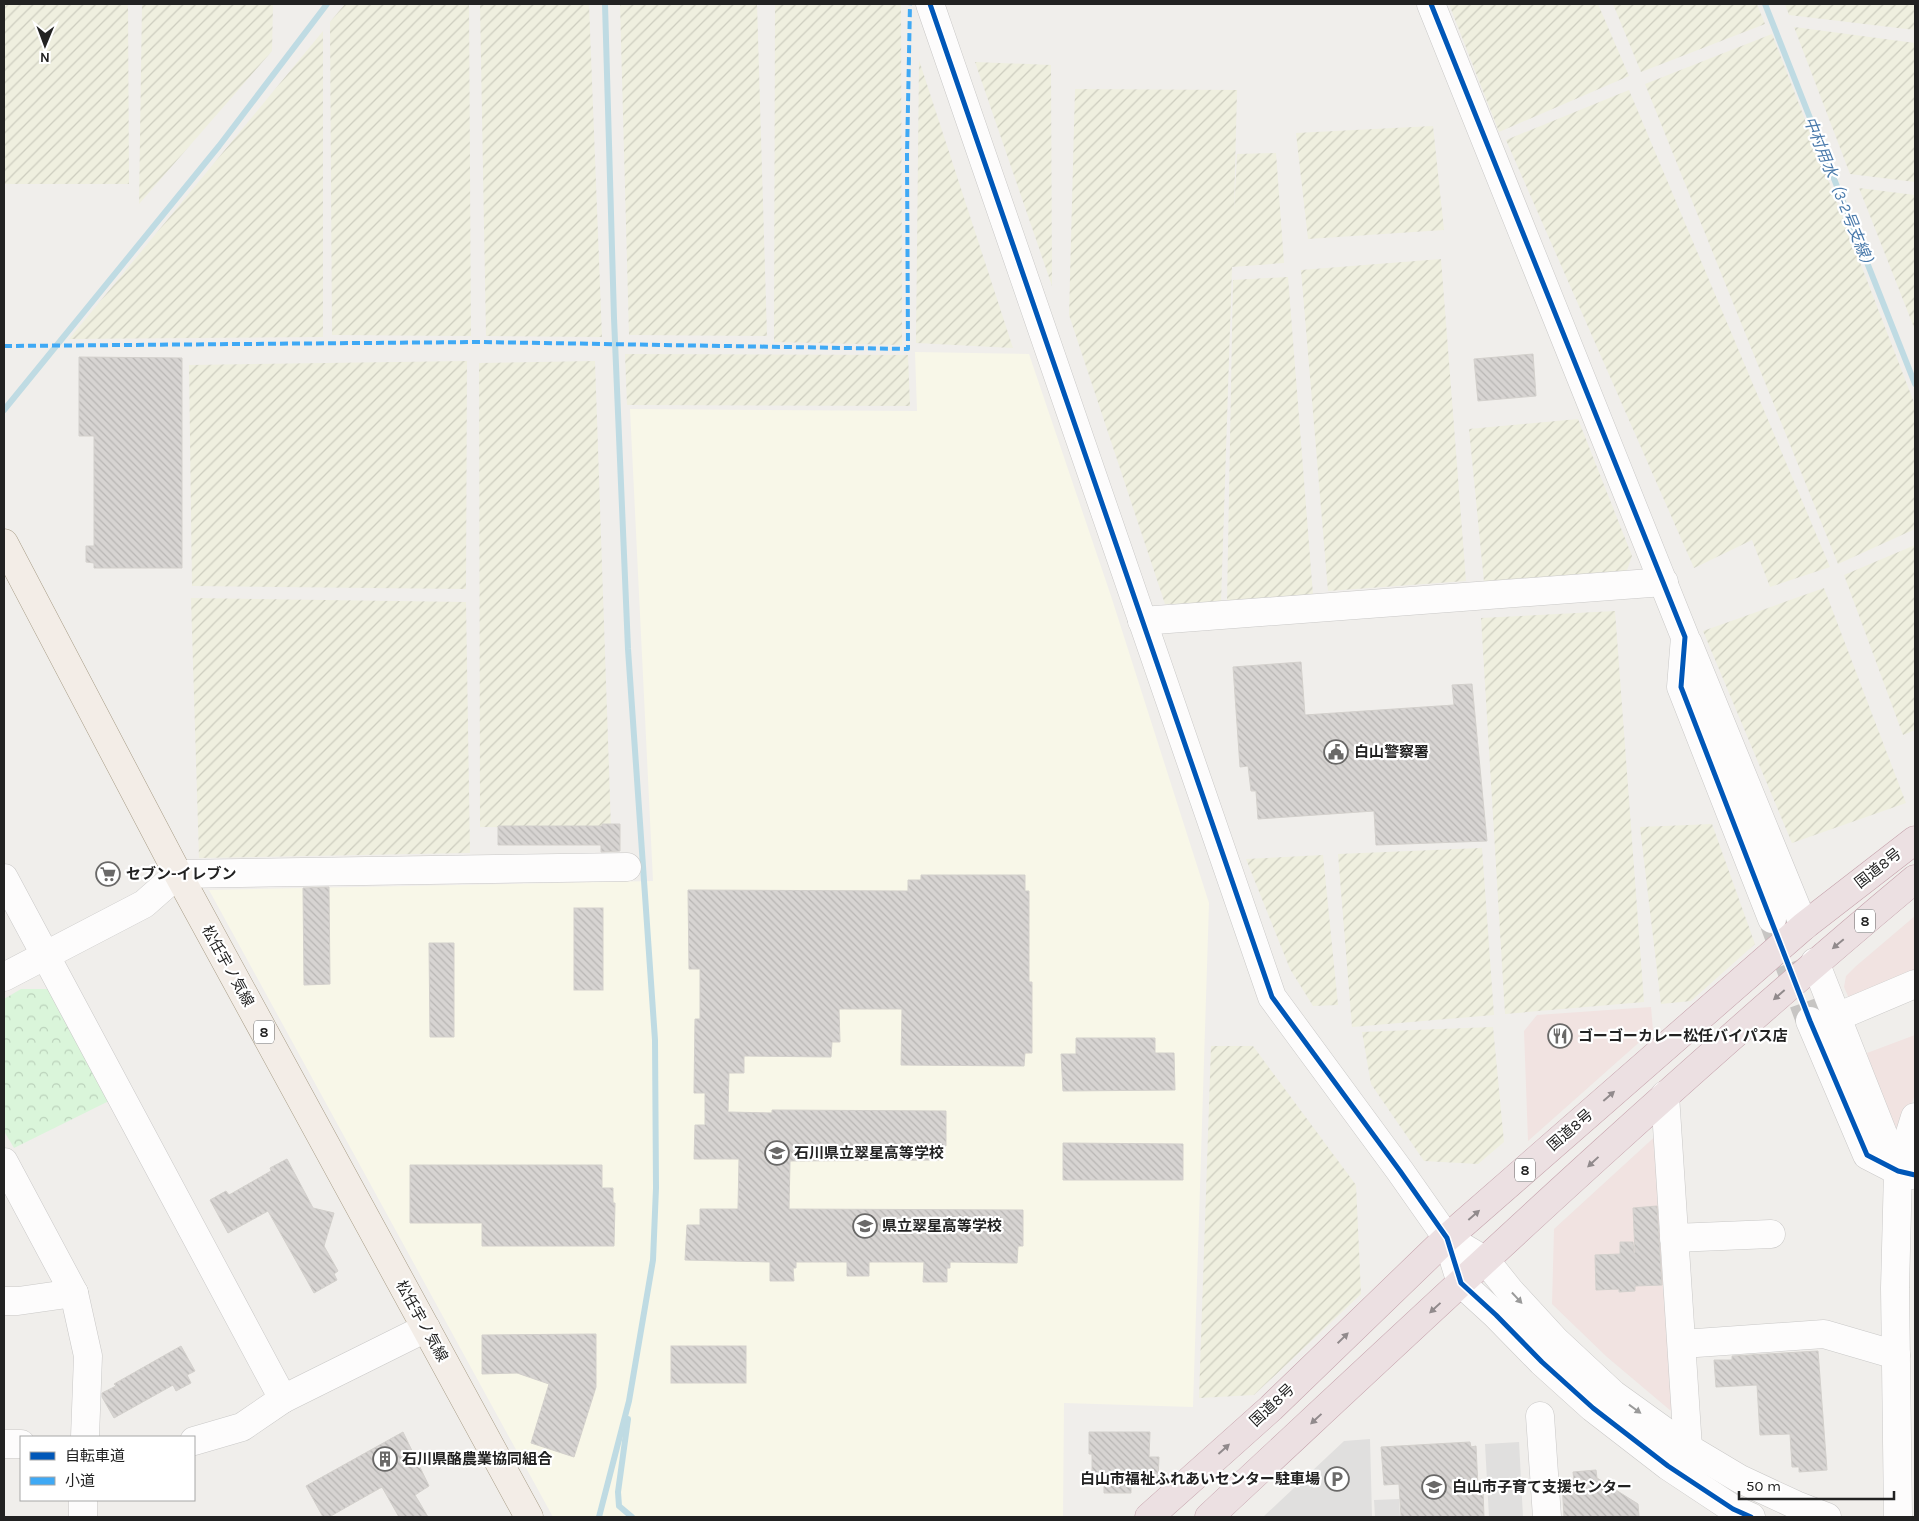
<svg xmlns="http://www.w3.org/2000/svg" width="1919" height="1521" font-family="Karla,'Noto Sans JP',sans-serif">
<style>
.commercial{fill:#f1e3e1}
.education{fill:#f8f7e8}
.farmland{fill:url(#farmland-furrows)}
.park{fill:url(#park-crowns)}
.parking{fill:#e0dfde}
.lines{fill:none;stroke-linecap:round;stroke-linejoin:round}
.stream{stroke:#bfdbe3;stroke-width:6}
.building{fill:url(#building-back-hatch);stroke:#d3d0cc}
.minor-tunnel{stroke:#c7c5c3;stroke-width:28;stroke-dasharray:28 14;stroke-linecap:butt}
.minor-casing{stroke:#c9c8c7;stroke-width:29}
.major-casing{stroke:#a79c86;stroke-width:29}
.highway-casing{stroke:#c5a2ac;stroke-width:29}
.minor{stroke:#fdfcfc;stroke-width:28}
.major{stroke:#f3ede7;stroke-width:28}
.highway{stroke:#ece0e2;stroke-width:28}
.quiet{stroke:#3fa9f5;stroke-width:4;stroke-dasharray:8 4;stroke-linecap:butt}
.cycleway-casing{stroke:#fff;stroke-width:8}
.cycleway{stroke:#0057b8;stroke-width:5}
.oneway{fill:#918a8c}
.oneway2{fill:#9a9a9a}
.labels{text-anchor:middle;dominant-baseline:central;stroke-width:4.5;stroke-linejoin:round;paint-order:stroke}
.shield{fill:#fff;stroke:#646464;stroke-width:1}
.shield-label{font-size:14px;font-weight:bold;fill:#222}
.poi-label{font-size:15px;font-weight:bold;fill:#222;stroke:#fff;text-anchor:start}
.street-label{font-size:15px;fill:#222;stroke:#fff}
.water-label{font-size:16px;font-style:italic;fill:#4a7aab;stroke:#fff}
</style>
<defs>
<pattern id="farmland-furrows" width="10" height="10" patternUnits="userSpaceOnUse" patternTransform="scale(1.25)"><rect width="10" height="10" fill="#efefdf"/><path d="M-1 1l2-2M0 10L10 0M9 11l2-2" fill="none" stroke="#cdcdbf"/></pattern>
<pattern id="park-crowns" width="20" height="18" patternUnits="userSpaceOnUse" patternTransform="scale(1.25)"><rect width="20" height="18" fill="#daf5da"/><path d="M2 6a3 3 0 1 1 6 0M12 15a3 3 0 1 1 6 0" fill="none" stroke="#bbd2bb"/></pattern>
<pattern id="building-back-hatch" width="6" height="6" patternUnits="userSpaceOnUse" patternTransform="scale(1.25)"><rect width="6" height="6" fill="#d7d4d2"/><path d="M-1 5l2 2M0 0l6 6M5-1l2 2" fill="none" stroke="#b8b6b4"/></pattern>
</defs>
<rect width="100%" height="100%" fill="#f0eeeb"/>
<g class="commercial">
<path d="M 1915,916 L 1915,975 L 1851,1003 L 1844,987 L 1846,976 L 1855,967 Z"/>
<path d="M 1651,1007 L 1653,1030 L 1528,1141 L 1524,1031 L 1537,1015 Z"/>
<path d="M 1915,1035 L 1915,1094 L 1901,1136 L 1882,1101 L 1867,1053 Z"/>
<path d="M 1660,1132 L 1677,1416 L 1607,1357 L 1552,1304 L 1554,1229 Z"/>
</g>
<path class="education" d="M 915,352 L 1029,354 L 1111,596 L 1209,903 L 1193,1407 L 1064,1403 L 1063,1517 L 553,1517 L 209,890 L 653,881 L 630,409 L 917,411 Z"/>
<g class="farmland">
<path d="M 4,4 L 128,4 L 129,184 L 4,184 Z"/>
<path d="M 142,4 L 273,4 L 272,51 L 139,204 Z"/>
<path d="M 345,4 L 469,4 L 471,336 L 332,335 L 330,22 Z"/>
<path d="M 480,4 L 589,4 L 602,337 L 486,336 Z"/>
<path d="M 620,4 L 757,4 L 767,336 L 629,335 Z"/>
<path d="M 775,4 L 901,4 L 902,345 L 774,342 Z"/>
<path d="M 1449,4 L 1598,4 L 1629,76 L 1499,132 Z"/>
<path d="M 1613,4 L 1757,4 L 1765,24 L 1641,72 Z"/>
<path d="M 1785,4 L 1915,4 L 1915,30 L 1789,15 Z"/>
<path d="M 1794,27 L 1915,43 L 1915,182 L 1850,174 Z"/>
<path d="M 323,31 L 323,337 L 69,339 Z"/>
<path d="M 1772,34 L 1915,405 L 1915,529 L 1838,564 L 1645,84 Z"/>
<path d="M 919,60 L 1013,348 L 916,343 Z"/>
<path d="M 975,62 L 1051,65 L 1052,286 Z"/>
<path d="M 1075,89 L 1237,90 L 1234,213 L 1237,154 L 1276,153 L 1284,263 L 1232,267 L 1221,603 L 1165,604 L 1069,315 Z"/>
<path d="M 1629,90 L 1830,567 L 1770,587 L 1752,540 L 1694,568 L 1506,140 Z"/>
<path d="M 1433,126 L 1444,230 L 1308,239 L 1296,133 Z"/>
<path d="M 1859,188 L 1915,195 L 1915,330 Z"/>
<path d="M 1441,259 L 1466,581 L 1328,591 L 1301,270 Z"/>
<path d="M 1288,277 L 1313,595 L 1227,603 L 1233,280 Z"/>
<path d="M 625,354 L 908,355 L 910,406 L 627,405 Z"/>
<path d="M 467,361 L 466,589 L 192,586 L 189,365 Z"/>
<path d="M 595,361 L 611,828 L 480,827 L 479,363 Z"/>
<path d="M 1578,419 L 1632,556 L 1626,573 L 1484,582 L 1469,429 Z"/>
<path d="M 1915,545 L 1915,730 L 1903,735 L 1844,575 Z"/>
<path d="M 1824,588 L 1906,803 L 1792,843 L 1703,631 Z"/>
<path d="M 191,598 L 466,602 L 470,853 L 199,858 Z"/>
<path d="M 1615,611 L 1644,1002 L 1505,1014 L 1481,618 Z"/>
<path d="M 1712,824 L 1755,944 L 1691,1001 L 1661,1004 L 1640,827 Z"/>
<path d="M 1482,848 L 1494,1015 L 1352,1027 L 1338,854 Z"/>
<path d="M 1323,855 L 1338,1005 L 1313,1006 L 1290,969 L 1246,859 Z"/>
<path d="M 1493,1027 L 1504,1142 L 1478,1164 L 1424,1161 L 1371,1084 L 1362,1032 Z"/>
<path d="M 1211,1046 L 1253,1046 L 1356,1185 L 1361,1294 L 1254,1395 L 1199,1398 Z"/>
</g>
<path class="park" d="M 21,989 L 48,989 L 111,1100 L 14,1148 L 4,1131 L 4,999 Z"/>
<g class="parking">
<path d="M 1370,1439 L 1372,1517 L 1263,1517 L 1344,1441 Z"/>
<path d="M 1519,1442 L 1523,1517 L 1489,1517 L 1485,1444 Z"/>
<path d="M 1399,1499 L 1400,1517 L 1375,1517 L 1374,1500 Z"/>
</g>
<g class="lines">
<g class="stream">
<path d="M 1765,4 L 1915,384"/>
<path d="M 4,410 L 219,146 L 327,4"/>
<path d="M 628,1419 L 618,1492 L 619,1506 L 632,1517"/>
<path d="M 599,1517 L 629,1401 L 653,1260 L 656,1188 L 655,1040 L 628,649 L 614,318 L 605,4"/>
</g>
</g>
<g class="building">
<path d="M 1533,354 L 1536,396 L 1478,401 L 1474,359 Z"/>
<path d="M 79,357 L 182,358 L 182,568 L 94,568 L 94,563 L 86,562 L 86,546 L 94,546 L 94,436 L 79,436 Z"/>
<path d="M 1301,662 L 1305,715 L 1454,705 L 1452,685 L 1472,684 L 1487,841 L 1376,845 L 1374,811 L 1258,819 L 1256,791 L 1251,791 L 1248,766 L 1240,767 L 1233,667 Z"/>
<path d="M 602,824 L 620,824 L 620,851 L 601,852 L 601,845 L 498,845 L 498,826 L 602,826 Z"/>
<path d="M 921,875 L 1025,875 L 1025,891 L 1029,891 L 1029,982 L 1032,982 L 1032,1053 L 1025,1053 L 1024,1066 L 901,1065 L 902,1009 L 839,1009 L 840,1042 L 832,1042 L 831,1057 L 744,1056 L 744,1073 L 729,1073 L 728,1112 L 772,1113 L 772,1110 L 946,1111 L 946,1146 L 939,1146 L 939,1160 L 790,1161 L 789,1209 L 1023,1210 L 1023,1246 L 1018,1246 L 1017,1263 L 950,1262 L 950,1268 L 947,1268 L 947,1282 L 923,1282 L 924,1262 L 869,1262 L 869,1276 L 847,1276 L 847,1262 L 796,1262 L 796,1268 L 793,1268 L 794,1281 L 770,1281 L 770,1262 L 685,1260 L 687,1225 L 700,1225 L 700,1209 L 738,1209 L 739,1159 L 694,1159 L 695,1125 L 705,1125 L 705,1093 L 694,1093 L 695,1019 L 700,1019 L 700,969 L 689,969 L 688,890 L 908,891 L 908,880 L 921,880 Z"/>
<path d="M 329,887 L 330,984 L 304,985 L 303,888 Z"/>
<rect x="574" y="908" width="29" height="82"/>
<path d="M 429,943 L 454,943 L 454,1037 L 430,1037 Z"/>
<path d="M 1076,1038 L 1155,1038 L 1155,1053 L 1174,1053 L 1175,1090 L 1063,1091 L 1061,1054 L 1076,1054 Z"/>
<path d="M 1063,1143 L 1183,1144 L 1183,1180 L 1063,1180 Z"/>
<path d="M 287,1159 L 313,1208 L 334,1213 L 324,1246 L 338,1271 L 334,1274 L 337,1280 L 314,1293 L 268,1211 L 228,1233 L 210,1200 L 226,1191 L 229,1195 L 271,1171 L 270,1168 Z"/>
<path d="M 410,1165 L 602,1165 L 602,1188 L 613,1188 L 613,1203 L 615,1203 L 614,1246 L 482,1246 L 482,1223 L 410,1223 Z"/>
<path d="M 1657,1206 L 1662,1285 L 1635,1286 L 1635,1291 L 1619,1292 L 1619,1289 L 1596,1290 L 1595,1255 L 1620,1254 L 1620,1242 L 1633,1242 L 1634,1253 L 1635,1253 L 1633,1208 Z"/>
<path d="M 596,1334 L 596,1387 L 574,1457 L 531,1443 L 549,1384 L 517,1373 L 482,1374 L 482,1335 Z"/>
<path d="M 181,1346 L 195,1371 L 187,1375 L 191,1383 L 176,1391 L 173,1385 L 114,1418 L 102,1397 L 102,1393 L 116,1386 L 114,1384 Z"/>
<rect x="671" y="1346" width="75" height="37"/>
<path d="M 1818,1351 L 1827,1470 L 1799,1472 L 1799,1467 L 1792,1467 L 1790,1434 L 1760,1435 L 1757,1385 L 1716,1387 L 1714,1360 L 1732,1360 L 1732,1356 Z"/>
<path d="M 403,1432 L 429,1486 L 415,1495 L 428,1517 L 399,1517 L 382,1487 L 329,1517 L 323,1517 L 306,1486 Z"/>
<path d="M 1089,1432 L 1150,1432 L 1149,1457 L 1159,1457 L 1158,1478 L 1142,1478 L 1142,1486 L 1131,1486 L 1131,1493 L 1104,1493 L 1104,1482 L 1092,1482 L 1092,1454 L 1089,1454 Z"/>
<path d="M 1470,1442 L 1471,1447 L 1476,1446 L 1478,1487 L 1483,1489 L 1484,1517 L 1401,1517 L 1399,1484 L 1384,1485 L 1381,1447 Z"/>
<path d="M 1596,1470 L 1597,1478 L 1638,1504 L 1639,1516 L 1564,1517 L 1562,1482 L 1574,1481 L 1573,1472 Z"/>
</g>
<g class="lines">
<path class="minor-tunnel" d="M 1774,924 L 1810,1021"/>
<g class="minor-casing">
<g id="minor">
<path d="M 930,4 L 1272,997 L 1400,1171 L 1447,1238 L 1461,1283 L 1496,1315 L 1542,1362 L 1593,1408 L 1668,1466 L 1733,1509 L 1751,1517"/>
<path d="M 1431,4 L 1685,637 L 1681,687 L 1772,919"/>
<path d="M 1142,621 L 1664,582"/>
<path d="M 1688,643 L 1804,926"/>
<path d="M 4,878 L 283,1399 L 242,1427 L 194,1441"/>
<path d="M 1815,962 L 1887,1144 L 1912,1175"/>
<path d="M 4,977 L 144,904 L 178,874 L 627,867"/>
<path d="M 1837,1017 L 1915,984"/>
<path d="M 1810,1021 L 1867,1155 L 1898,1171 L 1908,1174"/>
<path d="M 1665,1095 L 1688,1448"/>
<path d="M 4,1162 L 74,1293 L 88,1356 L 85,1437"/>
<path d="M 1901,1162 L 1915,1117"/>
<path d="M 1898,1171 L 1895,1288 L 1898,1517"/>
<path d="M 1674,1238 L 1771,1234"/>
<path d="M 1464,1248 L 1486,1261 L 1510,1291 L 1555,1340 L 1613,1394 L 1688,1448 L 1740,1479 L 1796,1505 L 1827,1517"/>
<path d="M 4,1301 L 18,1301 L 74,1293"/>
<path d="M 1682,1344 L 1824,1334 L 1896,1355"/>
<path d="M 283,1399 L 426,1328"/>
<path d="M 1540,1416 L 1547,1517"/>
<path d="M 4,1444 L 21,1444"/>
<path d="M 83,1517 L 83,1500"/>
</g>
</g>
<g class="major-casing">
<path id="major" d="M 4,543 L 178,874 L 529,1517"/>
</g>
<g class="highway-casing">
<g id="highway">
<path d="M 1149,1517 L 1271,1408 L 1447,1238 L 1804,926 L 1915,840"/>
<path d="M 1209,1517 C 1441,1301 1672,1082 1915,879"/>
</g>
</g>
<use href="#minor" class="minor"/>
<use href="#major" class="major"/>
<use href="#highway" class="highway"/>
<path class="quiet" d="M 4,346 L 481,342 L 908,349 L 907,155 L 910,4"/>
<g class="cycleway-casing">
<g id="cycleway">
<path d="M 930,4 L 1272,997 L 1400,1171 L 1447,1238 L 1461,1283 L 1496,1315 L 1542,1362 L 1593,1408 L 1668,1466 L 1733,1509 L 1751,1517"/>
<path d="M 1431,4 L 1685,637 L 1681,687 L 1810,1021 L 1867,1155 L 1898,1171 L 1915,1175"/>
</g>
</g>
<use href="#cycleway" class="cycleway"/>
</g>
<defs><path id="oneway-solid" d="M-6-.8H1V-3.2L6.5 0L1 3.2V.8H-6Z" transform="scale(1.25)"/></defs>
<g class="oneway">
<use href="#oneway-solid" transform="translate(1838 944) rotate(140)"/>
<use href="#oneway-solid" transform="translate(1779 995) rotate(139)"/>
<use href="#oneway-solid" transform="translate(1609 1096) rotate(-41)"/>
<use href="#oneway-solid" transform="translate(1593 1162) rotate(137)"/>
<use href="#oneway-solid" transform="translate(1474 1215) rotate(-41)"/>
<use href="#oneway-solid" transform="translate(1435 1308) rotate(137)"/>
<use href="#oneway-solid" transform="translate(1343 1338) rotate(-44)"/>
<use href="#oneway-solid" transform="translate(1316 1419) rotate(137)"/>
<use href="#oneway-solid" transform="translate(1224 1449) rotate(-42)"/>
</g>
<g class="oneway2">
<use href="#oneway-solid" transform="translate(1517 1298) rotate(47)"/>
<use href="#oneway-solid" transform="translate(1635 1409) rotate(36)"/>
</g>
<defs>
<g id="civic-ring" transform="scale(1.25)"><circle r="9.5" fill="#fff" stroke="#6a6968" stroke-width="1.5"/><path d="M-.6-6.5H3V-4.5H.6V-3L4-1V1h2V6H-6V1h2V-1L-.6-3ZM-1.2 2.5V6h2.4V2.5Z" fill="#6a6968"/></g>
<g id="supermarket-ring" transform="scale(1.25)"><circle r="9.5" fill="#fff" stroke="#6a6968" stroke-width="1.5"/><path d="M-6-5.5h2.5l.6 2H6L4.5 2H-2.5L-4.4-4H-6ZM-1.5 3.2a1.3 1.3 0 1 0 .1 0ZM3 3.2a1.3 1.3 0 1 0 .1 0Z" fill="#6a6968"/></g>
<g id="restaurant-ring" transform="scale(1.25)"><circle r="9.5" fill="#fff" stroke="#6a6968" stroke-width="1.5"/><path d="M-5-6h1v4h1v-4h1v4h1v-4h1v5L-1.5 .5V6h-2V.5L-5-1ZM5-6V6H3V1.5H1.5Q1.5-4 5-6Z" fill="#6a6968"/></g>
<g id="school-ring" transform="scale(1.25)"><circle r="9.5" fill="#fff" stroke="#6a6968" stroke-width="1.5"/><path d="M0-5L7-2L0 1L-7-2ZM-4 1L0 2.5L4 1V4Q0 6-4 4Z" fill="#6a6968"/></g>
<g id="building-ring" transform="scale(1.25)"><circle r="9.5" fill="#fff" stroke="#6a6968" stroke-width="1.5"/><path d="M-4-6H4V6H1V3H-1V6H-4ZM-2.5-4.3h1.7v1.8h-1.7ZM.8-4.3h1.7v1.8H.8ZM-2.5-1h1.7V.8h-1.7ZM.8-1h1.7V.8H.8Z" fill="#6a6968"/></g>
<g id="parking-ring" transform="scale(1.25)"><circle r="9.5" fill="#fff" stroke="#6a6968" stroke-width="1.5"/><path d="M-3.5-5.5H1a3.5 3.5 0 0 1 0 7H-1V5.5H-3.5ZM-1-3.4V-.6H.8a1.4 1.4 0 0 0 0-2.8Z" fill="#6a6968"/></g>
</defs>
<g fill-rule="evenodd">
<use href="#civic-ring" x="1336" y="752"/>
<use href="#supermarket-ring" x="108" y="874"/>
<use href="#restaurant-ring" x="1560" y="1036"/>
<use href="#school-ring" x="777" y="1153"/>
<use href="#school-ring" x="865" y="1226"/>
<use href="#building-ring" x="385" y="1459"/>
<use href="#parking-ring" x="1337" y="1479"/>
<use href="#school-ring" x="1434" y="1487"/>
</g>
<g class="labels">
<g class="shield">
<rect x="1855" y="909.5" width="20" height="23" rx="4"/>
<rect x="254" y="1020.5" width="20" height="23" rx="4"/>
<rect x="1515" y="1158.5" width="20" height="23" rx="4"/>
</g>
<g class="shield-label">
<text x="1865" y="921">8</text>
<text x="264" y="1032">8</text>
<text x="1525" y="1170">8</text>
</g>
<g class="poi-label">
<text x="1354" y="752">白山警察署</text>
<text x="126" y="874">セブン-イレブン</text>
<text x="1578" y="1036">ゴーゴーカレー松任バイパス店</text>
<text x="794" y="1153">石川県立翠星高等学校</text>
<text x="882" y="1226">県立翠星高等学校</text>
<text x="402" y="1459">石川県酪農業協同組合</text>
<text x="1320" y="1479" text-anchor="end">白山市福祉ふれあいセンター駐車場</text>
<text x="1452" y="1487">白山市子育て支援センター</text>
</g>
<g class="street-label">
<text transform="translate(1878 868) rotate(-38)">国道8号</text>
<text transform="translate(228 966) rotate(61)">松任宇ノ気線</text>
<text transform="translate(1570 1130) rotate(-41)">国道8号</text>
<text transform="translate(422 1321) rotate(61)">松任宇ノ気線</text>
<text transform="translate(1272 1405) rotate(-43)">国道8号</text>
</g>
<g class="water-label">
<text transform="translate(1840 194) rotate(68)">中村用水（3-2号支線）</text>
</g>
</g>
<rect width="1919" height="1521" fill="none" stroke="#222222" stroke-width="10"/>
<rect x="20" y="1436" width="175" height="65" fill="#ffffff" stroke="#a7a7a7"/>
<rect x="30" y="1452" width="25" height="8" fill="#0057b8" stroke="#a7a7a7"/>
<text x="65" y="1461" font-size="15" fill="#222222">自転車道</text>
<rect x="30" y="1477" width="25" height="8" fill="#3fa9f5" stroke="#a7a7a7"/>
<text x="65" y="1486" font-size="15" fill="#222222">小道</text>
<g transform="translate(45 45) rotate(181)" stroke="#ffffff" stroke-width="4" paint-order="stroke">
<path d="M0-4L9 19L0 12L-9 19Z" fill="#222222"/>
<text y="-8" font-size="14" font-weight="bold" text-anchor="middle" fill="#222222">N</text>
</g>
<path d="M1739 1491v8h155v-8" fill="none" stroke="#222222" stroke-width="2.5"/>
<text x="1746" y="1491" font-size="15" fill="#222222" stroke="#ffffff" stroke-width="4" paint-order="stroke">50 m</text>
</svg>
